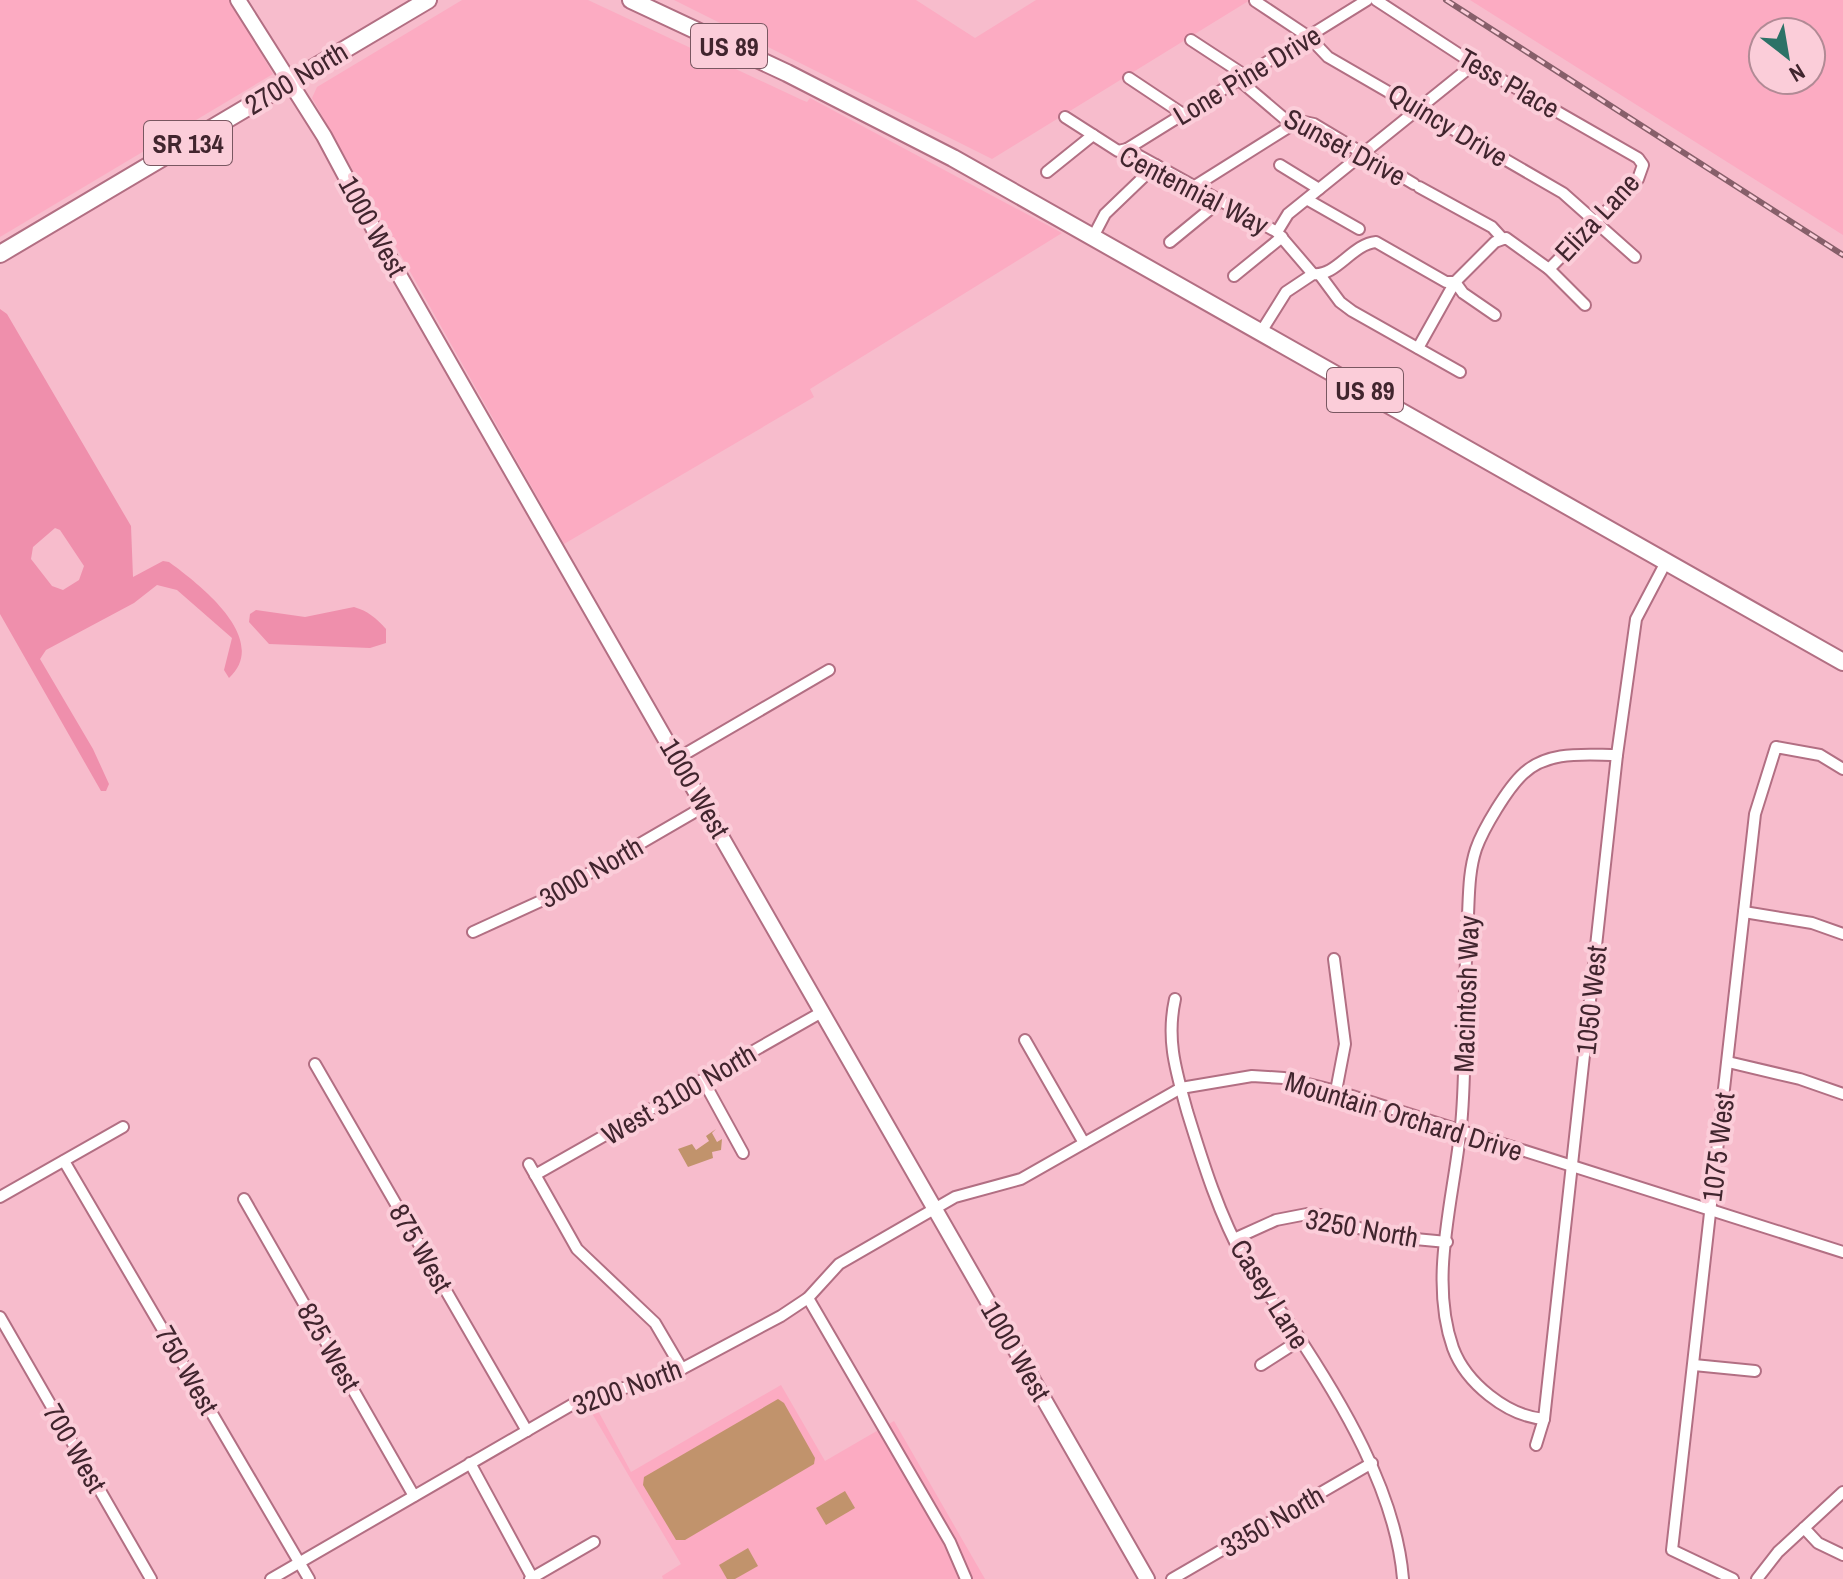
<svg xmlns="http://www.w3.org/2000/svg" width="1843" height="1579" font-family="'Archivo Narrow',sans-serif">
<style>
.built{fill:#fcabc2;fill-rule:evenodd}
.green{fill:#c1936c}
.water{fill:#ef8fac;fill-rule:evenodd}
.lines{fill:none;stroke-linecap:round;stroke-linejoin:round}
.street-casing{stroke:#b26f83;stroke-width:14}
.secondary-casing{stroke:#b26f83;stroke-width:18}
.primary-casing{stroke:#b26f83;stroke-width:20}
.street{stroke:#fff;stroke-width:10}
.secondary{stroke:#fff;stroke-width:14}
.primary{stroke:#fff;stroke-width:16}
.rail-casing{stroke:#875f6a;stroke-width:6}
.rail{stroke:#fbcdd9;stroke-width:3;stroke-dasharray:9;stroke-linecap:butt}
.labels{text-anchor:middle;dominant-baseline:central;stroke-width:8;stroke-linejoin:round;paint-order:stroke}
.shield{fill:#fbcdd9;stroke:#795761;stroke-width:2}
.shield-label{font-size:26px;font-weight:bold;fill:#41252e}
.street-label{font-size:28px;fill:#41252e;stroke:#fbcdd9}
</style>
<rect width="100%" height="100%" fill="#f7bccc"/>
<g class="built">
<path d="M 0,0 L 230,0 L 273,74 L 0,237 Z"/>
<path d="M 462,0 L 588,0 L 802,100 L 807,102 L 810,98 L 1062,233 L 810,389 L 814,397 L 564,544 L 312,98 L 317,87 Z"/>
<path d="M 674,0 L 916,0 L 975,38 L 1036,0 L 1250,0 L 992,159 Z"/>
<path d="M 1470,0 L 1843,0 L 1843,235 ZM 1763,32 L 1811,32 L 1811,80 L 1763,80 Z"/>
<path d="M 781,1385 L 825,1461 L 894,1421 L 985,1579 L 663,1579 L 662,1576 L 681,1564 L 590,1410 L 596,1407 L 631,1472 Z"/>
</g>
<g class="green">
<path d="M 716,1129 L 712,1133 L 717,1142 L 722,1139 L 721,1150 L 712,1152 L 713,1158 L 688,1167 L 678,1149 L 692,1144 L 696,1150 L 709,1141 L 706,1136 Z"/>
<path d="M 778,1399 L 784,1403 L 815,1458 L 814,1464 L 685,1540 L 676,1540 L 643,1485 L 644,1477 Z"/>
<path d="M 845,1491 L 855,1508 L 826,1525 L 816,1508 Z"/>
<path d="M 748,1548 L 758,1566 L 735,1579 L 727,1579 L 719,1565 Z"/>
</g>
<g class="water">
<path d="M 0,309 L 7,314 L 131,526 L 133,577 L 163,561 L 169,562 C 199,584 271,639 229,678 L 224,670 L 232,638 L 177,590 L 157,585 L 134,603 L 46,650 L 40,659 L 93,749 L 109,784 L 106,791 L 101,791 L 0,614 ZM 55,528 L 60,530 L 84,566 L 79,580 L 63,590 L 52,586 L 31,559 L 33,547 Z"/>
<path d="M 354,607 C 368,611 376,618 386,629 L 386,643 L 370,648 L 269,644 L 249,622 L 250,614 L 256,610 L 305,617 Z"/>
</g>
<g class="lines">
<g class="street-casing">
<g id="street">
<path d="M 1376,0 L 1474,64 L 1638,158 L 1643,165 L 1638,179 L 1549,269"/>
<path d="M 1255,1 L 1309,37 L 1328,57 L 1563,193 L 1635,257"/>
<path d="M 1191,40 L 1246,76"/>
<path d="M 1129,78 L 1183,114"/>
<path d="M 1239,80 L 1292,125 L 1300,121 L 1314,124 L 1414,184"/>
<path d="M 1065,117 L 1118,151 L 1127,149 L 1277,232 L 1313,274"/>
<path d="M 1127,149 L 1367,0"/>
<path d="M 1280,165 L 1319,189"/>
<path d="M 1047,172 L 1093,135"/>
<path d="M 1195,186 L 1292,125"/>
<path d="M 1419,187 L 1492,227 L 1502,238"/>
<path d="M 1308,200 L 1359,229"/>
<path d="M 1277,232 L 1288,214 L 1474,64"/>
<path d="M 1093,237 L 1105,214 L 1156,165"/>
<path d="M 1170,242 L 1220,201"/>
<path d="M 1320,275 L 1340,302 L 1352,311 L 1460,372"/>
<path d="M 1234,276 L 1282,237"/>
<path d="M 1261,332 L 1286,292 L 1313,274 C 1336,277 1352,244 1376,242 L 1446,282 L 1455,282 L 1495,242 L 1506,238 L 1549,269 L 1585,305"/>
<path d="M 1418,348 L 1455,282 L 1463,293 L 1495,315"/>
<path d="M 678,758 L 829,670"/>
<path d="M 1744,912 L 1812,923 L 1843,934"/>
<path d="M 473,932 L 543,900 L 705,806"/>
<path d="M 1334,959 L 1345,1044 L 1336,1091"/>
<path d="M 1175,999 C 1166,1040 1176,1071 1187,1111 C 1203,1163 1219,1215 1246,1263 C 1259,1286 1278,1305 1292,1327 C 1340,1399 1396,1491 1403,1579"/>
<path d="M 1025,1040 L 1084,1143"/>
<path d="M 1728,1062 L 1800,1079 L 1843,1094"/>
<path d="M 315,1064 L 527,1431"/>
<path d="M 703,1080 L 743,1153"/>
<path d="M 64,1161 L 309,1579"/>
<path d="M 529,1164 L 577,1249 L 655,1323 L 682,1369"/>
<path d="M 535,1175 L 822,1012"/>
<path d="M 0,1197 L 123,1127"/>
<path d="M 244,1199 L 414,1496"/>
<path d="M 1234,1239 L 1276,1220 L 1307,1214 L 1320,1215 L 1383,1236 L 1447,1242"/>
<path d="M 808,1298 L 950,1542 L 966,1579"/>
<path d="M 0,1317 L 151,1579"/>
<path d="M 1261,1365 L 1300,1340"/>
<path d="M 1694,1365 L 1755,1371"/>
<path d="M 1544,1419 C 1507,1416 1466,1383 1453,1348 C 1427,1275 1457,1189 1462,1114 C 1467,1048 1463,981 1468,915 C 1469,893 1469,870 1476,849 C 1483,829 1508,787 1524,773 C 1549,750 1585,755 1617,755"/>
<path d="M 1536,1445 L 1544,1419 L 1617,755 L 1636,619 L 1666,562"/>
<path d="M 470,1463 L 533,1579"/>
<path d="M 1804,1528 L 1818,1543 L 1843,1555"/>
<path d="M 271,1579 L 587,1396 L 661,1380 L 781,1316 L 808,1298 L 839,1264 L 955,1197 L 1021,1179 L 1181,1088 L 1252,1076 L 1284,1078 L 1336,1091 L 1843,1252"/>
<path d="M 530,1579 L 594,1542"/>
<path d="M 1172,1579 L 1372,1463"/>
<path d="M 1733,1579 L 1672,1550 L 1755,814 L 1776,747 L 1820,755 L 1843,769"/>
<path d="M 1757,1579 L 1778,1552 L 1843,1492"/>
</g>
</g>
<g class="secondary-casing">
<path id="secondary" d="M 238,0 L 324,136 L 386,252 L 1147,1579"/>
</g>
<g class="primary-casing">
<g id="primary">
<path d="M 631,0 L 787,73 L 953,158 L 1843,662"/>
<path d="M 0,254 L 428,0"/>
</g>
</g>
<use href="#street" class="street"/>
<use href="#secondary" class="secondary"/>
<use href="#primary" class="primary"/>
<g class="rail-casing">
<path id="rail" d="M 1446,0 L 1843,255"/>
</g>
<use href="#rail" class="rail"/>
</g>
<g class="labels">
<g class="shield">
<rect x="691" y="24" width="76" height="44" rx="6"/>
<rect x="144" y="121" width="88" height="44" rx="6"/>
<rect x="1327" y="368" width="76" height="44" rx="6"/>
</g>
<g class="shield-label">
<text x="729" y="46">US 89</text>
<text x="188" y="143">SR 134</text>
<text x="1365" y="390">US 89</text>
</g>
<g class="street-label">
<text transform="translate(1247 75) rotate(-31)">Lone Pine Drive</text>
<text transform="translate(296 78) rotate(-31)">2700 North</text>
<text transform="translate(1509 83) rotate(30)">Tess Place</text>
<text transform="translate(1448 125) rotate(31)">Quincy Drive</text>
<text transform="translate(1345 147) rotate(28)">Sunset Drive</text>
<text transform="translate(1194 190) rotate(27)">Centennial Way</text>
<text transform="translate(1597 217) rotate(-47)">Eliza Lane</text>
<text transform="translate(373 226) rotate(61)">1000 West</text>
<text transform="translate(695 788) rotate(60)">1000 West</text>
<text transform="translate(591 872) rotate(-30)">3000 North</text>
<text transform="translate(1466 994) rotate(-88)">Macintosh Way</text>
<text transform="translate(1591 1000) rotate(-84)">1050 West</text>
<text transform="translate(679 1094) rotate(-30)">West 3100 North</text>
<text transform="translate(1404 1116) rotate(17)">Mountain Orchard Drive</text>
<text transform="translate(1718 1147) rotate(-83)">1075 West</text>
<text transform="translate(1362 1228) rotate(10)">3250 North</text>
<text transform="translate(421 1248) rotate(60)">875 West</text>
<text transform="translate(1270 1294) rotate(58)">Casey Lane</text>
<text transform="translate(329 1347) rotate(60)">825 West</text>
<text transform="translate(1016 1351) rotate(60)">1000 West</text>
<text transform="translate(187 1370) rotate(60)">750 West</text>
<text transform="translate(627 1387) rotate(-20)">3200 North</text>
<text transform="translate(75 1448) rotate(60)">700 West</text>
<text transform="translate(1272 1521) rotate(-30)">3350 North</text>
</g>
</g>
<g transform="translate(1787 56) rotate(149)"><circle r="38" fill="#fbcdd9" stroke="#b18a95" stroke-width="2"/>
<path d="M0-6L14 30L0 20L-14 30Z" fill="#2c7267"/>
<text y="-12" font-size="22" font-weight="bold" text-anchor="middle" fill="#41252e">N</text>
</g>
</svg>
